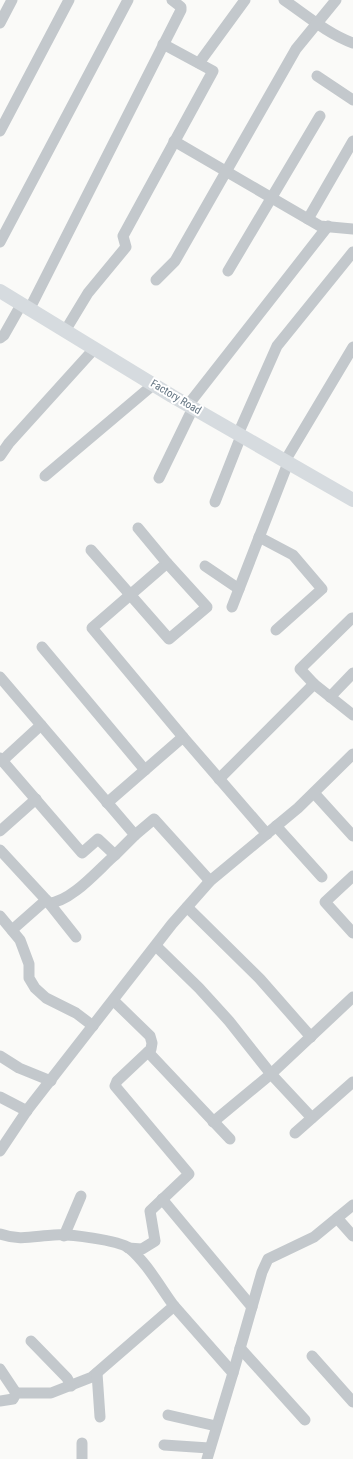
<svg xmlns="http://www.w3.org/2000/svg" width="353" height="1459" font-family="'Roboto Condensed',sans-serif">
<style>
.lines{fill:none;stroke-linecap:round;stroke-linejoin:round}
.minor{stroke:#c3c8cc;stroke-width:11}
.major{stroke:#d6dbdf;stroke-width:14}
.labels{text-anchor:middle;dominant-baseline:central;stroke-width:4;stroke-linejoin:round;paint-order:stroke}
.street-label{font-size:11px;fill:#657683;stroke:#fff}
</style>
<rect width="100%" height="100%" fill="#fafaf8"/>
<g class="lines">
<g class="minor">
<path d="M 284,0 C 306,15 328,34 353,43"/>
<path d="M 0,23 L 12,0"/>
<path d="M 199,63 L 245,0"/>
<path d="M 317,76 L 353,100"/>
<path d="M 0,131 L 69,0"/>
<path d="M 174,141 L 320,226 L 353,229"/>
<path d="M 308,219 L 353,141"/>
<path d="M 0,242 L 128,0"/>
<path d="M 228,271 L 320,116"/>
<path d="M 156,280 L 175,261 L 296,49 L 336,0"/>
<path d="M 29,310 L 181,10 L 181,7 L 172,0"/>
<path d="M 65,331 L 88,293 L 126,247 L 123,236 L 213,71 L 163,44"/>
<path d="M 0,338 L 4,335 L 21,305"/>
<path d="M 188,405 L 328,226"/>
<path d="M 238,434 L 277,346 L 353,252"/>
<path d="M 0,456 L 9,443 L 95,348"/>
<path d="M 285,461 L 353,347"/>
<path d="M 45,476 L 154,384"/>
<path d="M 159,478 L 193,408"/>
<path d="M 215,502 L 241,436"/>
<path d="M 138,528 L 167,563 L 92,628 L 183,737"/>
<path d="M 259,537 L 293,555 L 322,589 L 276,630"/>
<path d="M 91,550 L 169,639 L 207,607 L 167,563"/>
<path d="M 205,566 L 239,589"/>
<path d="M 232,607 L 288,463"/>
<path d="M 42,647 L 145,770"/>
<path d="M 0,677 L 135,835 L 115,855"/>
<path d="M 314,684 L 300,669 L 352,618"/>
<path d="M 330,697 L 353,673"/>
<path d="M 0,758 L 82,853 L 98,839 L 115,855 C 98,870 71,902 49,903 L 0,850"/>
<path d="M 2,761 L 41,725"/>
<path d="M 219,779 L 314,684 L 353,715"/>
<path d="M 314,793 L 353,836"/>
<path d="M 107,803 L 183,737 L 267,834"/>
<path d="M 276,826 L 322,877"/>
<path d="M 0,831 L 36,799"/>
<path d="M 135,835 L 154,819 L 210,881"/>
<path d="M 353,876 L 325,902 L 353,933"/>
<path d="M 49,903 L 76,937"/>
<path d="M 187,907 L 260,979 L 311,1037"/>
<path d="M 0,916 L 20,940 L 29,964 L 29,978 L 35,988 L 46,998 L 76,1013 L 93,1026"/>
<path d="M 12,930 L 46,900"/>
<path d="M 156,946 L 199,988 L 229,1021 L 271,1074 L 213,1122"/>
<path d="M 114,1001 L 150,1036 L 152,1043 L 151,1049 L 117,1081 L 115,1086 L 189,1174 L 150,1211 L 155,1241 L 142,1249 L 128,1248"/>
<path d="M 148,1052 L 230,1139"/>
<path d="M 0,1056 L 19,1068 L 51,1081"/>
<path d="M 0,1097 L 27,1111"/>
<path d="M 312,1118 L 271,1074 L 353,997"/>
<path d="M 295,1133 L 353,1082"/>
<path d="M 0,1151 L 28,1109 L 172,924 L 210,881 L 298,808 L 353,754"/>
<path d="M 162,1199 L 252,1307"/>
<path d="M 337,1218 L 353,1236"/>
<path d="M 0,1234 C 19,1241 35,1236 54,1235 C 69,1234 118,1240 129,1248 C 147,1263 160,1287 174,1306 L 92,1377 L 51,1393 L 16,1393"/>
<path d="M 64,1236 L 81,1196"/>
<path d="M 174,1306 L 233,1373 L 207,1459"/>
<path d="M 31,1341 L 67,1378 L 71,1386"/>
<path d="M 240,1348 L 305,1420"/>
<path d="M 312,1356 L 353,1402"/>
<path d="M 0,1369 L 16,1393 L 13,1399 L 0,1401"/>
<path d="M 97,1373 L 100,1417"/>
<path d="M 233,1373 L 262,1272 L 268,1259 L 314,1237 L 353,1205"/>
<path d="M 168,1415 L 216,1426"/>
<path d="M 164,1445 L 209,1448"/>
<path d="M 82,1459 L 82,1443"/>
</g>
<path class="major" d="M 0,291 L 172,396 L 353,500"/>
</g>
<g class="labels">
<g class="street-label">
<text transform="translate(176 397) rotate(31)">Factory Road</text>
</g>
</g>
</svg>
